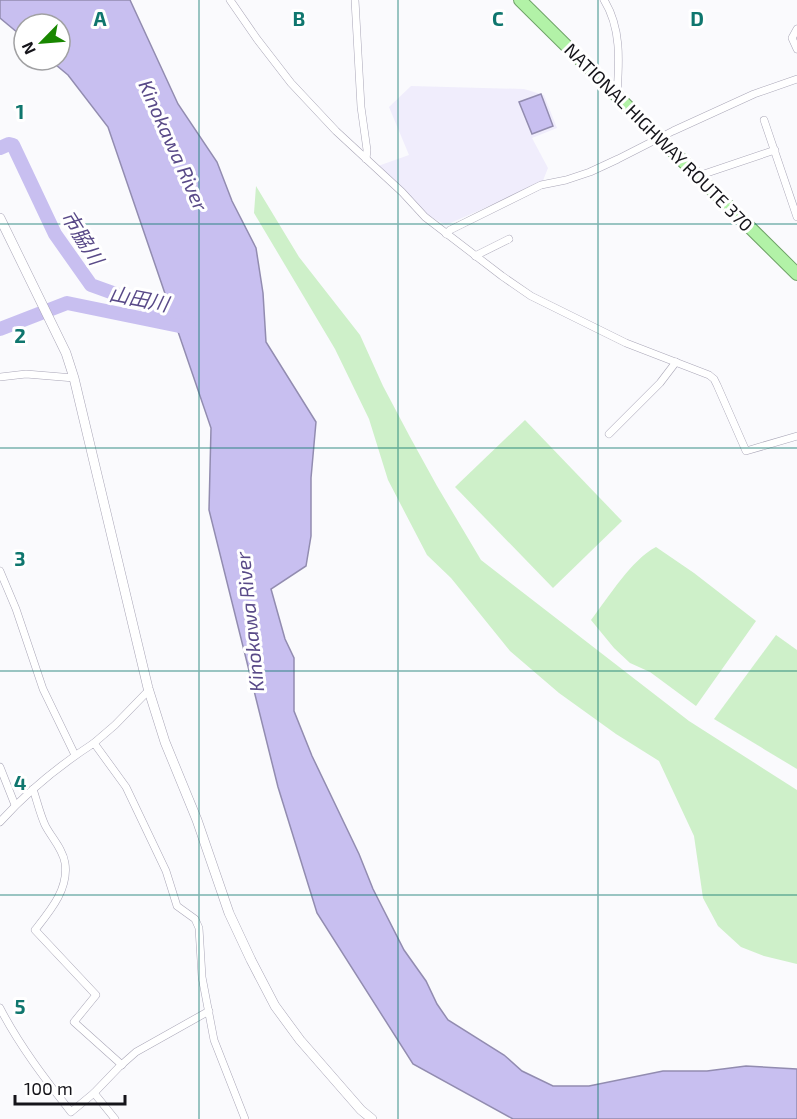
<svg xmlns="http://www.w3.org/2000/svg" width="797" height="1119" font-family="'Exo 2','Noto Sans JP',sans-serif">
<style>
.built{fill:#f0edfc}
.green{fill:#cef0c9}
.water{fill:#c8bff0;stroke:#928cb0;stroke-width:1.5}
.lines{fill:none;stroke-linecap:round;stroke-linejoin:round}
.river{stroke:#c8bff0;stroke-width:14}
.minor-casing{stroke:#a9a6b7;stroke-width:8}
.tertiary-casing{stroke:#a9a6b7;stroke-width:10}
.trunk-casing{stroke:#6ea267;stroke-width:14}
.minor{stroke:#fff;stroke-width:7}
.tertiary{stroke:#fff;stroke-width:9}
.trunk{stroke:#b2f2a7;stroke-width:12}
.grid{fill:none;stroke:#0f766e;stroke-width:1.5;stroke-opacity:0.55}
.labels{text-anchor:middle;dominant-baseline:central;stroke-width:6;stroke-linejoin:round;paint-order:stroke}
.street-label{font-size:18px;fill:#15141a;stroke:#fff}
.water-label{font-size:20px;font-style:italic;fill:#594a88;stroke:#fff}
.grid-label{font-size:20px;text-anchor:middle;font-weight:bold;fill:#0f766e;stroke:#fff;stroke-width:6;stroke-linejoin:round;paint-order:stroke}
</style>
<rect width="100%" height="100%" fill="#fafafd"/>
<path class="built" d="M 411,86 L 524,89 L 544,95 L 557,128 L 532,138 L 548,168 L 542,183 L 446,225 L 427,215 L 378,166 L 409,155 L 389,107 Z"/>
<g class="green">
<path d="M 256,186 L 299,257 L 360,335 L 383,386 L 410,437 L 437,486 L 481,560 L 689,721 L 797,790 L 797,964 L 764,956 L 741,947 L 718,926 L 703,898 L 694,836 L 659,761 L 616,734 L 559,693 L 510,651 L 451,578 L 427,555 L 388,480 L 369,419 L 335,349 L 254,213 Z"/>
<path d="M 525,420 L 622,521 L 553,588 L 455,487 Z"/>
<path d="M 656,547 L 694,573 L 756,621 L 696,706 L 650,672 L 630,663 L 614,648 L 591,620 C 608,598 632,559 656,547 Z"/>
<path d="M 776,635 L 797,650 L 797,769 L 714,719 Z"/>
</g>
<g class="water">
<path d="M 0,0 L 130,0 L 178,104 L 217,162 L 232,201 L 256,248 L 263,293 L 266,342 L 316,422 L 311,478 L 311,536 L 306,566 L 271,589 L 285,639 L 294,658 L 294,711 L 312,756 L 359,854 L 373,889 L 404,950 L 426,981 L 437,1004 L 448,1020 L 504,1055 L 522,1071 L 553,1086 L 589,1086 L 663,1071 L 707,1071 L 746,1066 L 797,1069 L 797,1119 L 513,1119 L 413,1064 L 317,913 L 278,787 L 209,510 L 211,428 L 108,127 L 68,75 L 50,60 L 60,60 L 60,24 L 24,24 L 24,38 L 0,18 Z"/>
<path d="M 541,94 L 553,126 L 532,134 L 519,102 Z"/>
</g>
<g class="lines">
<g class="river">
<path d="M 0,148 L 9,144 L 13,145 L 55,234 L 91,285 L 188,320"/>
<path d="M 0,329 L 67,303 L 189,328"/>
</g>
<g class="minor-casing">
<g id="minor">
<path d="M 230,0 L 257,39 L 291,83 L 336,131 L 402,192 L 425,217 L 502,276 L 531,296 L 626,343 L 709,375 L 714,379 L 717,385 L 746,451 L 797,436"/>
<path d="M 355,0 L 361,107 L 367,150 L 366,159"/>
<path d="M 604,0 C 622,29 619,63 617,95"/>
<path d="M 797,29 L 792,38 L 797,49"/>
<path d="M 764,120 L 797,217"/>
<path d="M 698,176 L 775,150"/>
<path d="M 446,234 L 450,230 L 541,185 L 566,180 L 590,172 L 618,159 L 673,131 L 754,94 L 797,79"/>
<path d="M 475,256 L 509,239"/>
<path d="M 0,377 L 26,374 L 74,378"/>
<path d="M 609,434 L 660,383 L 676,362"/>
<path d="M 0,571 L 16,609 L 43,689 L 75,755"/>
<path d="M 94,743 L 115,725 L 149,690"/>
<path d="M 0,767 L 15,805"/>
<path d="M 33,789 C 37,801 40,814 45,825 C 51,837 63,849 65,863 C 69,889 50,911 35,930 L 96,995 L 74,1022 L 122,1065"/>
<path d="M 0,822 C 27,792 60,765 94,743 L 126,787 L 166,871 L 177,906 L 195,919 L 199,928 L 202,977 L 214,1040 L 245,1119"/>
<path d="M 0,1008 C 19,1045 45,1079 71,1112 L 94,1093 L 119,1067 L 136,1052 L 209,1011"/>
<path d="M 94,1093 L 115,1119"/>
</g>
</g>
<g class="tertiary-casing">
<path id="tertiary" d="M 0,218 L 66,353 L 74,378 L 148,688 L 165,742 L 197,820 L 229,913 L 251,960 L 275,1006 L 300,1040 L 361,1110 L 372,1119"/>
</g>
<g class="trunk-casing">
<path id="trunk" d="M 520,0 L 797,274"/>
</g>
<use href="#minor" class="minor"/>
<use href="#tertiary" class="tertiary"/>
<use href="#trunk" class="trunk"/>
</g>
<path class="grid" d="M 199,0 L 199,1119M 398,0 L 398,1119M 598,0 L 598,1119M 0,224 L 797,224M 0,448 L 797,448M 0,671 L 797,671M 0,895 L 797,895"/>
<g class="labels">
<g class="street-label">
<text transform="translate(659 137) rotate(45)">NATIONAL HIGHWAY ROUTE 370</text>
</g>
<g class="water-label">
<text transform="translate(174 145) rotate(66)">Kinokawa River</text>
<text transform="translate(83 237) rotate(58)">市脇川</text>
<text transform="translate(139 298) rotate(11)">山田川</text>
<text transform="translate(249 622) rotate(-96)">Kinokawa River</text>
</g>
</g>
<g class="grid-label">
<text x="100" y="26">A</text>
<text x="299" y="26">B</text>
<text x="498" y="26">C</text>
<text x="697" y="26">D</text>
<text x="20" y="119">1</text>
<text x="20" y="343">2</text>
<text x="20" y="566">3</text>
<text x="20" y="790">4</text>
<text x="20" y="1014">5</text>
</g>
<g transform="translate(42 42) rotate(245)"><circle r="28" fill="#ffffff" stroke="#a1a1a3" stroke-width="1.5"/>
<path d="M0-4.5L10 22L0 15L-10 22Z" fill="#198700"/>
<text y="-9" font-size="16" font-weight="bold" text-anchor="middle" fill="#15141a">N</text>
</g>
<path d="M15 1095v9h110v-9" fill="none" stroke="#15141a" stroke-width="3"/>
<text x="24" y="1095" font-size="18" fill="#15141a" stroke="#ffffff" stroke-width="4.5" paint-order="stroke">100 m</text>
</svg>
